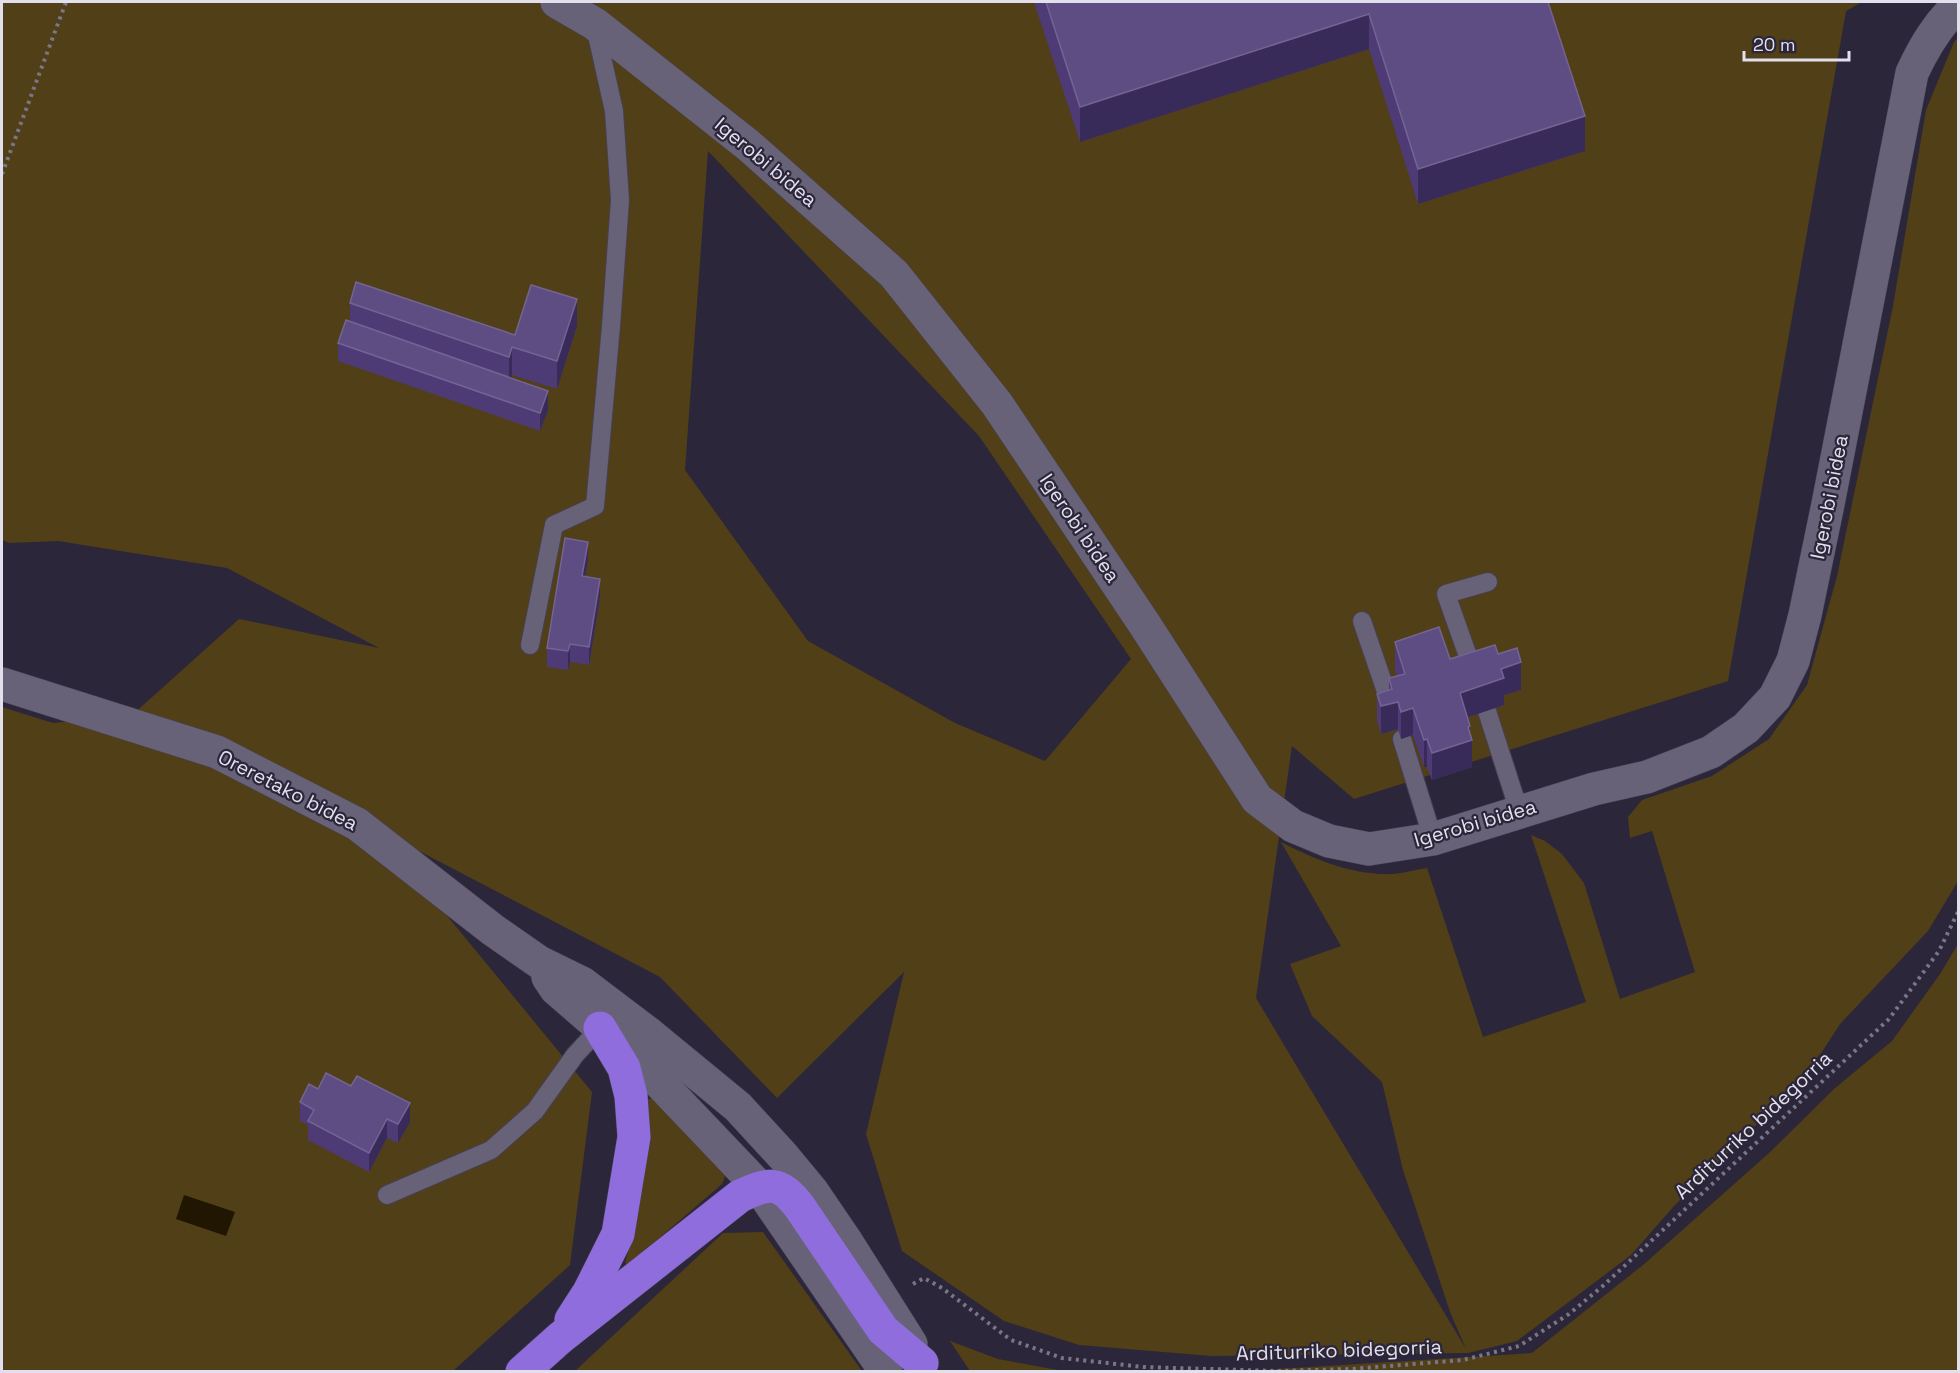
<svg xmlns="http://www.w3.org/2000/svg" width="1960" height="1373" font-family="'Space Grotesk',sans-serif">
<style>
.green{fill:#513f17;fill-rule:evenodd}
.water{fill:#211601}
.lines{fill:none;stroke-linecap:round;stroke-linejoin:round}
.service-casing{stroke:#464152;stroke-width:20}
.minor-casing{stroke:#464152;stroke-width:34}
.secondary-casing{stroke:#464152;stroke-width:34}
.motorway-casing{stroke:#464152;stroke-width:34}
.path{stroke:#7a7687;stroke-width:4;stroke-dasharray:3 4.5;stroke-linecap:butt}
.service{stroke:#676278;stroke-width:18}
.minor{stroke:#676278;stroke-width:33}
.secondary{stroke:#676278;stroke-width:33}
.motorway{stroke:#906ddc;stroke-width:33}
.wall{fill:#4e3b76}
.shaded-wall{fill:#392b59}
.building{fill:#5e4d83;stroke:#736493;stroke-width:1.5}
.labels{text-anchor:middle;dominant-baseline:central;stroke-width:4.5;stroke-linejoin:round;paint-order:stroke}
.street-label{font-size:20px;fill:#e3e0ed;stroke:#2b263a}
</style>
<rect width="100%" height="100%" fill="#2b263a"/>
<g class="green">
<path d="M 2,2 L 1862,2 L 1846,11 L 1728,681 L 1354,799 L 1292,746 L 1256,998 L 1466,1349 L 1450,1312 L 1403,1170 L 1382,1082 L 1312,1016 L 1290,964 L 1341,946 L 1281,842 C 1314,859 1347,873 1384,874 C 1398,875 1413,870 1427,868 L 1483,1037 L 1586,1002 L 1531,835 L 1545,841 L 1562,854 L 1584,883 L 1620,999 L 1695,972 L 1652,831 L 1630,838 L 1628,817 L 1642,800 L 1712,776 L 1769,739 L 1807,685 L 1837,576 L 1893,306 L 1926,110 L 1954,42 L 1958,37 L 1958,881 L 1928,931 L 1840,1024 L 1822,1052 L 1766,1115 L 1675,1205 L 1631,1255 L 1517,1341 L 1468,1353 L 1211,1356 L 1079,1345 L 1004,1321 L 902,1251 L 866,1134 L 904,972 L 777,1098 L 660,977 L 375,828 L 592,1092 L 570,1265 L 453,1371 L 2,1371 L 2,707 L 53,723 L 131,716 L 239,619 L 379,648 L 227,568 L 58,541 L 9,543 L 2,540 ZM 708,151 L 979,436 L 1131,659 L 1045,761 L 955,723 L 808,641 L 685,470 Z"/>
<path d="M 1958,944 L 1958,1371 L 1248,1371 L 1532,1353 L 1643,1265 L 1769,1153 L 1834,1089 L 1892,1041 L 1940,974 Z"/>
<path d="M 648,1099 L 654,1099 L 726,1174 L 722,1184 L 628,1265 L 625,1263 C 641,1210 649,1155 648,1099 Z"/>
<path d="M 763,1232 L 862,1371 L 575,1371 L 723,1233 Z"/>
<path d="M 950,1341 L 998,1359 L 1063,1371 L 970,1371 Z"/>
</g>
<path class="water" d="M 184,1195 L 235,1212 L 226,1236 L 176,1219 Z"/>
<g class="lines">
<g class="service-casing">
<g id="service">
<path d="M 1362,621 L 1391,706"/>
<path d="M 530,645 L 554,525 L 595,506 L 611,326 L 620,200 L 614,111 L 595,26"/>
<path d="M 1475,676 L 1446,594 L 1488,582"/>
<path d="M 1487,711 L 1519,811"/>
<path d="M 1402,739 L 1433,839"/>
<path d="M 387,1195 L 491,1150 L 535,1111 L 575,1055 L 600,1028"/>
</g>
</g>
<g class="minor-casing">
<path id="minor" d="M 557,2 L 595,24 L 748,145 L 894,274 L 997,404 L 1145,625 L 1257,799 L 1293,826 L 1329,841 L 1369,849 L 1433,839 L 1594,789 L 1647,777 L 1711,752 L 1746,728 L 1775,697 L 1793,661 L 1805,615 L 1828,504 L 1912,73 C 1924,47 1937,25 1958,5"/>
</g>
<g class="secondary-casing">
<g id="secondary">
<path d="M 2,684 L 217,752 L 357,824 L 493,930 L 539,962 L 582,983 L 648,1033 L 738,1107 L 783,1156 L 812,1191 L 846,1241 L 911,1344"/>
<path d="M 548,977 L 556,989 L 638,1060 L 759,1187 L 886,1372"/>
</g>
</g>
<g class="motorway-casing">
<g id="motorway">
<path d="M 571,1320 L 589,1292 L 618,1234 L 634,1137 L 631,1096 L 624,1068 L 600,1028"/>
<path d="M 522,1372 L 560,1338 L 740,1196 C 768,1183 779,1180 799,1206 L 883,1330 L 922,1363"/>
</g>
</g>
<g class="path">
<path d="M 2,174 L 66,2"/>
<path d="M 913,1284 L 924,1278 L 942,1288 L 1011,1340 L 1062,1358 L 1143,1367 L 1276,1371 L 1352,1369 L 1463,1360 L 1519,1346 L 1569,1314 L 1604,1285 L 1889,1019 L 1939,951 L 1958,912"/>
</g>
<use href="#service" class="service"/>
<use href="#minor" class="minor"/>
<use href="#secondary" class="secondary"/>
<use href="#motorway" class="motorway"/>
</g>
<g class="wall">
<path d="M 1034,2 L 1548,2 L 1585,151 L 1418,204 L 1369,49 L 1080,142 Z"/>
<path d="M 350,303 L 515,335 L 577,326 L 557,389 L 512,375 L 511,378 L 548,410 L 540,431 L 338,361 L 338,343 L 350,322 Z"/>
<path d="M 588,561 L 585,576 L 600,597 L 589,665 L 570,662 L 568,670 L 547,667 L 547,648 Z"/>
<path d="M 1395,642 L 1450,659 L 1498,654 L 1521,690 L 1504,695 L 1504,705 L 1467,717 L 1470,733 L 1472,767 L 1432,780 L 1427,767 L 1424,767 L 1413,735 L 1401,739 L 1398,729 L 1381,734 L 1377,721 L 1377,694 L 1389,690 L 1389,678 L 1397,676 L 1395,669 Z"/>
<path d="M 318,1089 L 410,1122 L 398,1143 L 387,1138 L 369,1172 L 308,1140 L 308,1125 L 300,1121 L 300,1102 Z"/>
</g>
<g class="shaded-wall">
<path d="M 1369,14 L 1369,49 L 1080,142 L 1080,107 Z"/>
<path d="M 1585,116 L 1585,151 L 1418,204 L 1418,169 Z"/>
<path d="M 577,299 L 577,326 L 557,389 L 557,361 Z"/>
<path d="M 512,347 L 512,375 L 509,384 L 509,357 Z"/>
<path d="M 548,391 L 548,410 L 540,431 L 540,413 Z"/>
<path d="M 588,542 L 588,561 L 582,594 L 582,576 Z"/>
<path d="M 600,579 L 600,597 L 589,665 L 589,647 Z"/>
<path d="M 570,644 L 570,662 L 568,670 L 568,651 Z"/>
<path d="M 1521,662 L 1521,690 L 1504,695 L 1504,705 L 1460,720 L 1460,693 L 1501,669 Z"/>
<path d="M 1398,702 L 1398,729 L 1381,734 L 1381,706 Z"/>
<path d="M 1413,708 L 1413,735 L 1401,739 L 1401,712 Z"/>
<path d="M 1470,726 L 1470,741 L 1472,740 L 1472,767 L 1432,780 L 1432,753 Z"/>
<path d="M 1427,739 L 1427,767 L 1424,767 L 1424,740 Z"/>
<path d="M 410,1103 L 410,1122 L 398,1143 L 398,1124 Z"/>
<path d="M 387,1119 L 387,1138 L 369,1172 L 369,1153 Z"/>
</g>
<g class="building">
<path d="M 1046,2 L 1548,2 L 1585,116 L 1418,169 L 1369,14 L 1080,107 Z"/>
<path d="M 356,282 L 515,335 L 531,285 L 577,299 L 557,361 L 512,347 L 509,357 L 350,303 Z"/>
<path d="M 346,320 L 548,391 L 540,413 L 338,343 Z"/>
<path d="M 565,538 L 588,542 L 582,576 L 600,579 L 589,647 L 570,644 L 568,651 L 547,648 Z"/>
<path d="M 1439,627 L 1450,659 L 1495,645 L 1498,654 L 1517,648 L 1521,662 L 1501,669 L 1504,678 L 1460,693 L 1470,726 L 1468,727 L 1472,740 L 1432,753 L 1427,739 L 1424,740 L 1413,708 L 1401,712 L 1398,702 L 1381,706 L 1377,694 L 1392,689 L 1389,678 L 1405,674 L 1395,642 Z"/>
<path d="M 326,1073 L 351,1086 L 357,1076 L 410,1103 L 398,1124 L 387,1119 L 369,1153 L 308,1121 L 314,1110 L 300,1102 L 309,1084 L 318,1089 Z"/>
</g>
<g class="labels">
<g class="street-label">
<text transform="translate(766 162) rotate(40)">Igerobi bidea</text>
<text transform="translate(1829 497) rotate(-79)">Igerobi bidea</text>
<text transform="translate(1080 528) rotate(56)">Igerobi bidea</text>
<text transform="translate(288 790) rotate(27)">Oreretako bidea</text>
<text transform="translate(1475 823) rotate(-16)">Igerobi bidea</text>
<text transform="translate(1753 1125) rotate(-43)">Arditurriko bidegorria</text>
<text transform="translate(1339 1350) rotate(-2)">Arditurriko bidegorria</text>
</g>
</g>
<rect width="1960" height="1373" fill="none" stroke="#e3e0ed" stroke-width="6"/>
<path d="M1744 51v9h105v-9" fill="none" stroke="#e3e0ed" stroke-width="3"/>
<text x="1753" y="51" font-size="18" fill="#e3e0ed" stroke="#2b263a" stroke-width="4.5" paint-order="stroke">20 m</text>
</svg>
